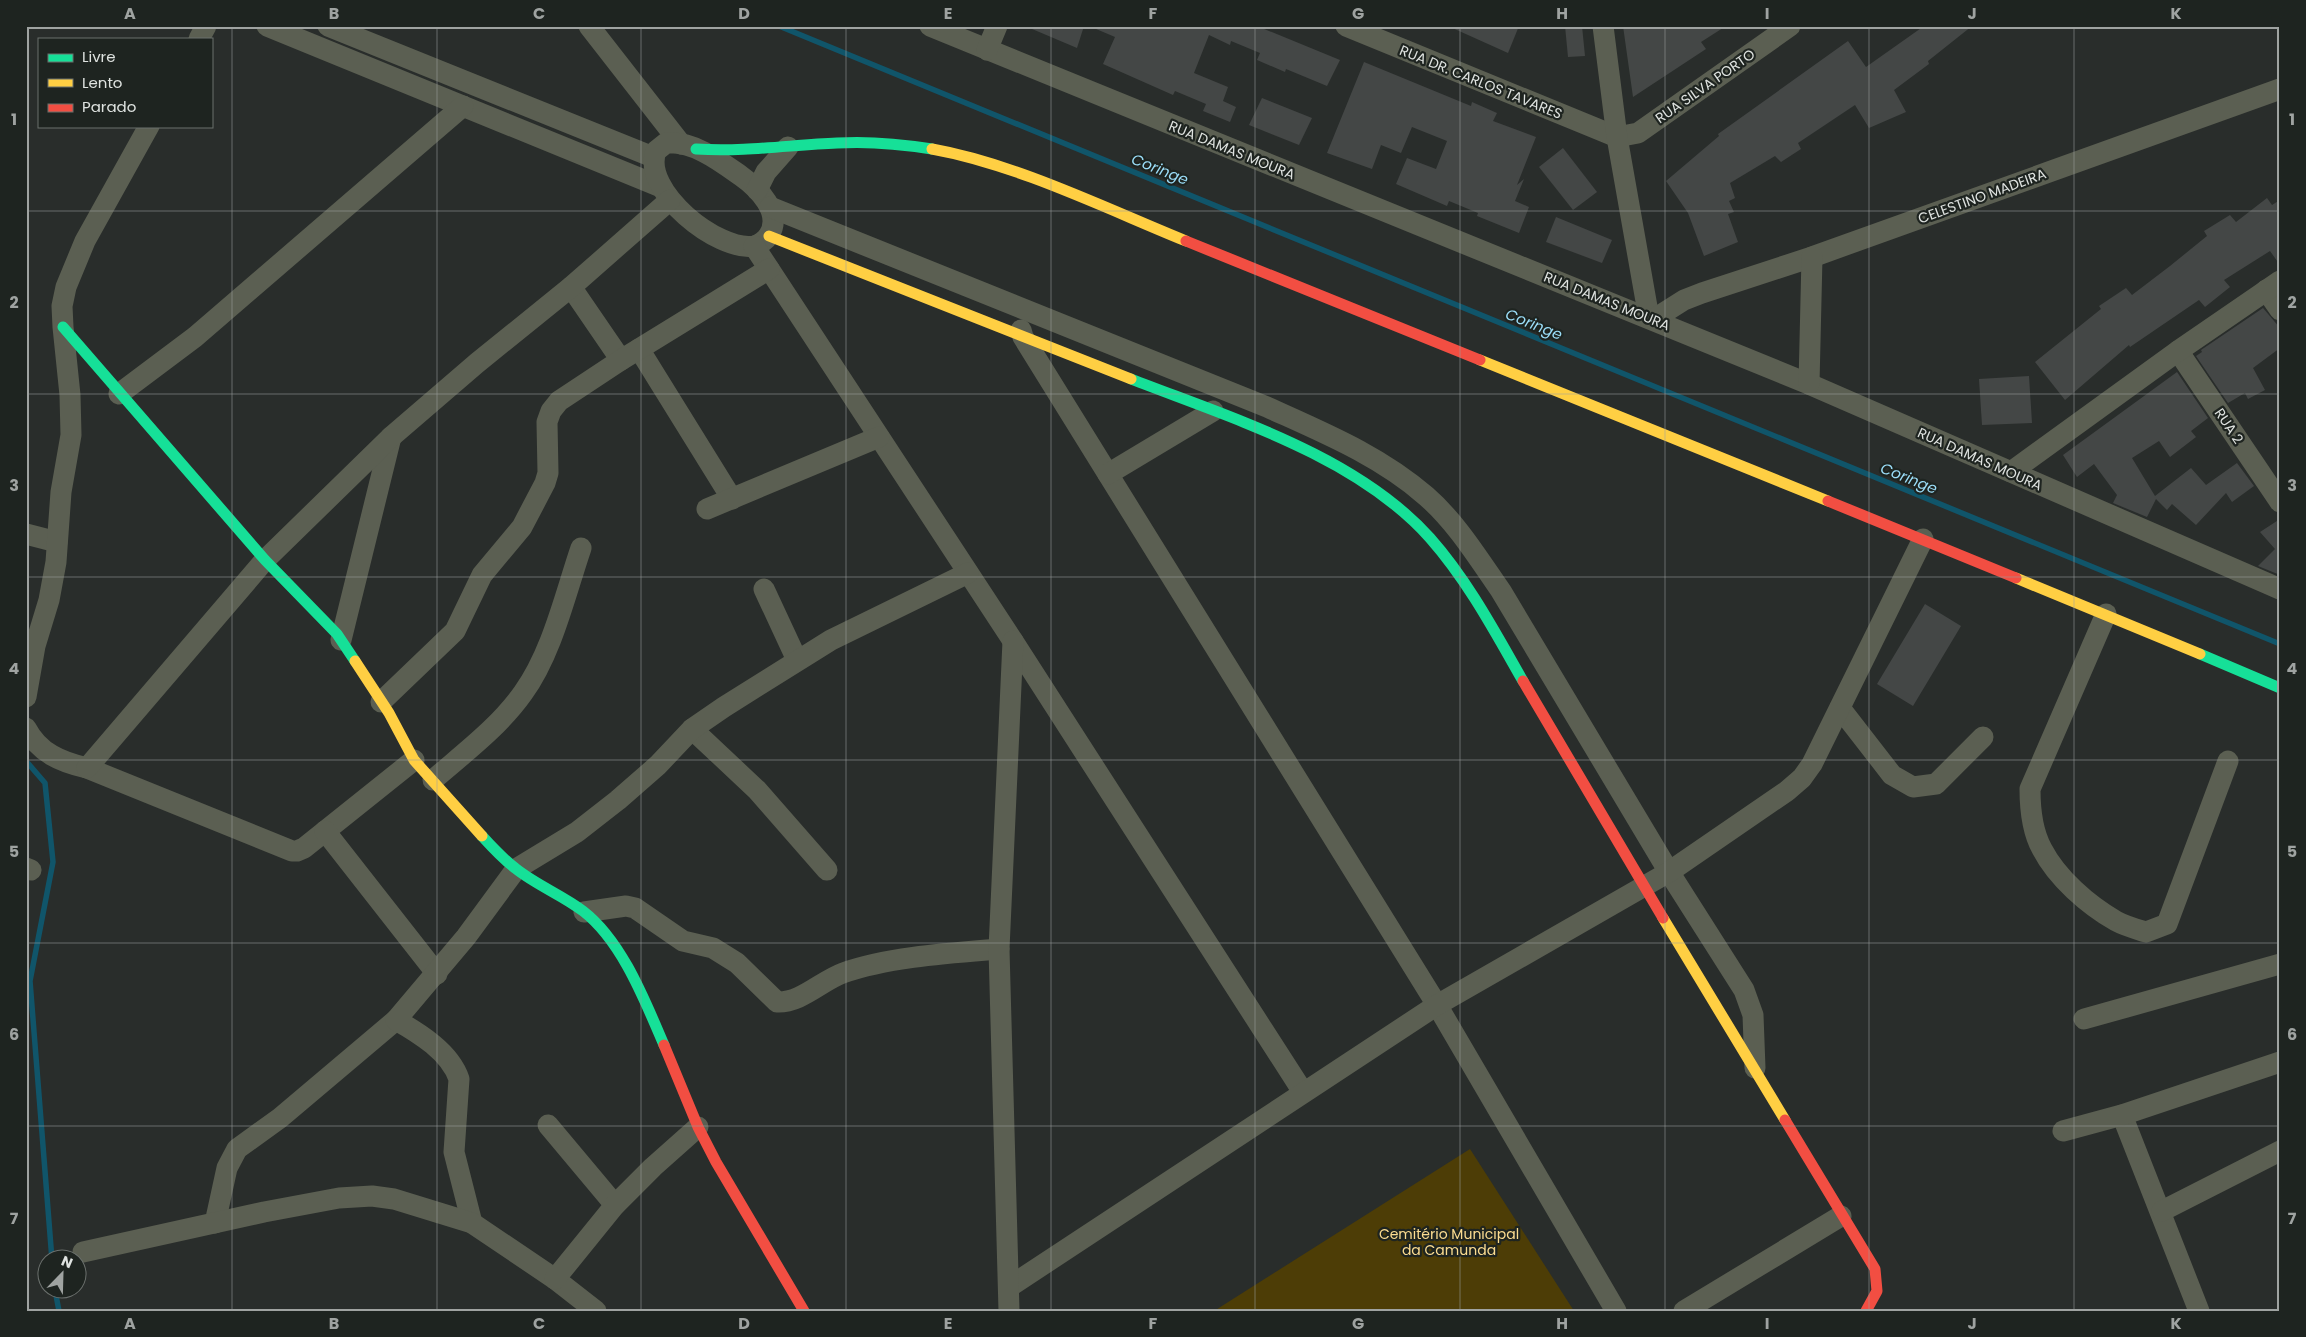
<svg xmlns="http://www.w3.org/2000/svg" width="2306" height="1337" font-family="Poppins,sans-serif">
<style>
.green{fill:#4d3d06}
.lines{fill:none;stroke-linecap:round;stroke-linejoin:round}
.stream{stroke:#10556a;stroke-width:5.5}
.building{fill:#444746}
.street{stroke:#5b5f52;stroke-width:21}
.fast{stroke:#16e098;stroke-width:11}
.slow{stroke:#ffcf43;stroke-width:11}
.jam{stroke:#f24e42;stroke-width:11}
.grid{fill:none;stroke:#9fa3a1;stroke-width:1;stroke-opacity:0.55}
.labels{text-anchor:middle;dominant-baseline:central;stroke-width:4.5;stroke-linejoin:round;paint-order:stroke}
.street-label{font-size:14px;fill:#dfe3e0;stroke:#1e2420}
.park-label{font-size:14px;fill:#fbdc90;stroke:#1e2420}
.water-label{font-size:15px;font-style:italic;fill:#9bddf8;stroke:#1e2420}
.neatline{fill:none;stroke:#9fa3a1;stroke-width:2}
.grid-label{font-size:16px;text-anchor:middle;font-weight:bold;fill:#9fa3a1}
</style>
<rect width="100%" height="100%" fill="#292d2b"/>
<path class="green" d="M 1470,1149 L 1574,1311 L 1214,1311 Z"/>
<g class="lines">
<g class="stream">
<path d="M 779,26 L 2280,644"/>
<path d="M 26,761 L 45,783 L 53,862 L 30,981 L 52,1260"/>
<path d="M 55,1290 L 59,1311"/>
</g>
</g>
<g class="building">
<path d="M 1025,26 L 1084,26 L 1077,48 Z"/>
<path d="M 1089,26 L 1257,26 L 1340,60 L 1327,86 L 1286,69 L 1285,72 L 1257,60 L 1260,53 L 1231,41 L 1230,45 L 1209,35 L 1194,73 L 1228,87 L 1223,101 L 1236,107 L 1230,122 L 1203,111 L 1206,104 L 1175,91 L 1173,95 L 1103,64 L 1115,37 Z"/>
<path d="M 1448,26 L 1519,26 L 1508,53 Z"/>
<path d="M 1565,26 L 1582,26 L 1585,56 L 1568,57 Z"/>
<path d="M 1623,26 L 1726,26 L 1701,42 L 1706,49 L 1633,97 Z"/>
<path d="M 1924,26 L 1972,26 L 1928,61 L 1929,64 L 1894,90 L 1906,112 L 1869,128 L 1855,105 L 1798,143 L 1801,149 L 1781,162 L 1775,156 L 1730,183 L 1735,198 L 1729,201 L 1734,212 L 1728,214 L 1738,242 L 1704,256 L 1688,213 L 1666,181 L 1719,136 L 1718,134 L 1848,41 L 1866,67 Z"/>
<path d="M 1364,62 L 1471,106 L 1472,102 L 1497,113 L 1493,121 L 1536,137 L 1517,185 L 1524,179 L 1515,201 L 1529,207 L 1519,233 L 1477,216 L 1478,213 L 1449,201 L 1447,206 L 1396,184 L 1407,158 L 1436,169 L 1447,141 L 1412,127 L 1401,153 L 1381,145 L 1372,169 L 1327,153 Z"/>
<path d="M 1262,98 L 1312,118 L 1299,145 L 1249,125 Z"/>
<path d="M 1563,148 L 1597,192 L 1573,210 L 1539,167 Z"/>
<path d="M 2267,198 L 2272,205 L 2280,200 L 2280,265 L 2270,251 L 2224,280 L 2230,287 L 2205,307 L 2199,300 L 2130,347 L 2129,345 L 2065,400 L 2035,362 L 2101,309 L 2099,306 L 2126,288 L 2132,295 L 2170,266 L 2207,236 L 2204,231 L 2230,215 L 2236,222 Z"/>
<path d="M 1556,217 L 1612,240 L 1602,263 L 1546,242 Z"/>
<path d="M 2263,308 L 2280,328 L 2280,348 L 2253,368 L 2265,390 L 2248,399 L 2245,393 L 2228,403 L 2196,356 L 2202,352 L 2201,350 Z"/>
<path d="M 2177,372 L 2208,418 L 2191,431 L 2196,437 L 2170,457 L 2159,441 L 2132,458 L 2155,496 L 2191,468 L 2206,485 L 2237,463 L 2254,486 L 2232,502 L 2226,493 L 2196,525 L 2172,504 L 2167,510 L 2156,499 L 2147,517 L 2113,503 L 2117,495 L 2094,464 L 2077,477 L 2063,455 Z"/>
<path d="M 2029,376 L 2032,423 L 1982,425 L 1979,379 Z"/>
<path d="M 2280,519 L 2280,575 L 2258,566 L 2275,549 L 2260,532 Z"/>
<path d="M 1925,604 L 1961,626 L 1913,706 L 1877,684 Z"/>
</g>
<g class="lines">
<g class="street">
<path d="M 267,26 L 661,187"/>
<path d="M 328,26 L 653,157"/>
<path d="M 589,26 L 681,144"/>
<path d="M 930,26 L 1809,384 L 2280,589"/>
<path d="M 1346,26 L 1617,137 L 1638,133 L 1790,26"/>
<path d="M 1603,26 L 1617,137 L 1649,318"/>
<path d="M 199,39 L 206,26"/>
<path d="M 987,50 L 997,26"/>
<path d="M 666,143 C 694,141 720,161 741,176 C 758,188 783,213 769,235 C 766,240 759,245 754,246 C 718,252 641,191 656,151 Z"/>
<path d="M 757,190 L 766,172 L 788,147"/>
<path d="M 770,207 L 1267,407 C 1322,432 1379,455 1426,496 C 1456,522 1478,558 1501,591 L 1669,872 L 1744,990 L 1753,1015 L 1755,1068"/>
<path d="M 754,246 L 1013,641 L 1303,1092"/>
<path d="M 571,287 L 621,360"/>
<path d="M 2266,290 L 2280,310"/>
<path d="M 1654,319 L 1684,300 L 1702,293 L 1812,257 L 2280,89"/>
<path d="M 1021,330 L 1023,337 L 1437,1005 L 1616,1311"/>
<path d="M 639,349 L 732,499"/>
<path d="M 2178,351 L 2280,502"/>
<path d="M 1809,384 L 1812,257"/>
<path d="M 119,394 L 195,337 L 463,106"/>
<path d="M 2011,472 L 2178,351 L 2280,281"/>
<path d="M 1108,474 L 1213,411"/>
<path d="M 707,509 L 879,437"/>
<path d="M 26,534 L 57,542"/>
<path d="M 764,589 L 797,660"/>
<path d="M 2106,614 L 2030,789 C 2030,809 2032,831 2042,849 C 2057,878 2088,905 2116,921 C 2125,926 2136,929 2146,932 L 2167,924 L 2228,761"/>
<path d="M 341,640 L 391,437"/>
<path d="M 26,697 L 35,646 L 49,600 L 56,562 L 61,492 L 71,435 L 70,395 L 63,327 L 62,306 L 66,287 L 85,241 L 149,126"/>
<path d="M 381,702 L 455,631 L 482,575 L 522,527 L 545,483 L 548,473 L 547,422 L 551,411 L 559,401 L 621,360 L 769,269"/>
<path d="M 1840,708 L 1892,775 L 1913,787 L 1936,784 L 1983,737"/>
<path d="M 26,728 C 39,753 61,762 87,768 L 292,851 L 297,851 L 304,848 L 414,760"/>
<path d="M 692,729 L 757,790 L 827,870"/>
<path d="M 87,768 L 265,560 L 391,437 L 477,363 L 571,287 L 670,200"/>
<path d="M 433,780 C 464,753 499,727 523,693 C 552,653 565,595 581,548"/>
<path d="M 325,831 L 437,974"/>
<path d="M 26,868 L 31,870"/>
<path d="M 584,912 L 626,906 L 635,908 L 683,941 L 713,948 L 737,963 L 777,1002 C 801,1003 821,981 843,973 C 888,957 951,953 999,949"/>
<path d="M 2084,1019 L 2280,964"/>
<path d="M 2122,1115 L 2199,1311"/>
<path d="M 548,1125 L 615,1205"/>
<path d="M 2063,1131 L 2122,1115 L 2280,1062"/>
<path d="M 2162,1211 L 2280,1151"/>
<path d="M 215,1223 L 227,1168 L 237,1149 L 280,1118 L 396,1020"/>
<path d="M 472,1223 L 454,1152 L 459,1079 C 450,1052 419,1033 396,1020 L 466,937 L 516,869 L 577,832 L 618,800 L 658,765 L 692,729 L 724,707 L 831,640 L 968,573"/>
<path d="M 83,1252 L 264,1212 L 339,1198 L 372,1196 L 394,1199 L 472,1223 L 555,1279 L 596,1311"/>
<path d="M 555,1279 L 615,1205 L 653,1167 L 698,1127"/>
<path d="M 1009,1287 L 1437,1005 L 1669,872 L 1787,791 L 1802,778 L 1812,764 L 1923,539"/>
<path d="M 1009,1311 L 999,949 L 1013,641"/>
<path d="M 1684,1311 L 1841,1216"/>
</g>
<g class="fast">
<path d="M 696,149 C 744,152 790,145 837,143 C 869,141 901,144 932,149"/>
<path d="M 63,327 L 265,560 L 337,634 L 355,661"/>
<path d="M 1131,379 C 1231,418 1357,456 1430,538 C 1468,581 1495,632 1523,681"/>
<path d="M 2200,654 L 2280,688"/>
<path d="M 482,836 C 492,847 503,859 515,868 C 536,885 562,895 583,911 C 622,941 645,1001 664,1045"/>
</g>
<g class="slow">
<path d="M 932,149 C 1016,164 1107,209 1186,241"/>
<path d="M 769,236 L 1131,379"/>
<path d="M 1480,360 L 1828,501"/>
<path d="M 2016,578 L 2200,654"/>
<path d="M 355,661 L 389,713 L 414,760 L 482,836"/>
<path d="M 1663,918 L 1785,1120"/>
</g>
<g class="jam">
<path d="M 1186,241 L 1480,360"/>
<path d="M 1828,501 L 2016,578"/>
<path d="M 1523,681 L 1663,918"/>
<path d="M 664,1045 L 698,1127 L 716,1162 L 804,1311"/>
<path d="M 1785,1120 L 1875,1269 L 1877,1291 L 1866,1311"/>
</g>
</g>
<path class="grid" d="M 232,26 L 232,1311M 437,26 L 437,1311M 641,26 L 641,1311M 846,26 L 846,1311M 1051,26 L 1051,1311M 1255,26 L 1255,1311M 1460,26 L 1460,1311M 1665,26 L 1665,1311M 1869,26 L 1869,1311M 2074,26 L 2074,1311M 26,211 L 2280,211M 26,394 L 2280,394M 26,577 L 2280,577M 26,760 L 2280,760M 26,943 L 2280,943M 26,1126 L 2280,1126"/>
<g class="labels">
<g class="street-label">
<text transform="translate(1481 82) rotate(22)">RUA DR. CARLOS TAVARES</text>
<text transform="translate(1705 86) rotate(-35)">RUA SILVA PORTO</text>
<text transform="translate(1232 150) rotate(22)">RUA DAMAS MOURA</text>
<text transform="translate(1982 196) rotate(-20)">CELESTINO MADEIRA</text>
<text transform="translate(1607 301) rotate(22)">RUA DAMAS MOURA</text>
<text transform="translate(2229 426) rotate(56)">RUA 2</text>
<text transform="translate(1980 459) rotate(24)">RUA DAMAS MOURA</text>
</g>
<g class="park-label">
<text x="1449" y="1234">Cemitério Municipal<tspan x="1449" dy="16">da Camunda</tspan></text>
</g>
<g class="water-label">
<text transform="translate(1160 169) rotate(22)">Coringe</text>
<text transform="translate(1534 324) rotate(22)">Coringe</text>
<text transform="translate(1909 478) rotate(22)">Coringe</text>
</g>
</g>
<rect width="2306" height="1337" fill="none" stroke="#1e2420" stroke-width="55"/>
<rect x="38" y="38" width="175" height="90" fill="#1e2420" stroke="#6b706d"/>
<rect x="48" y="54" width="25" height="8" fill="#16e098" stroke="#6b706d"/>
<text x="82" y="62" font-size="15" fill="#dfe3e0">Livre</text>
<rect x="48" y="79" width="25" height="8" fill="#ffcf43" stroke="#6b706d"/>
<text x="82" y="88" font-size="15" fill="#dfe3e0">Lento</text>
<rect x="48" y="104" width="25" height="8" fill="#f24e42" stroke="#6b706d"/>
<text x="82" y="112" font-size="15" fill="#dfe3e0">Parado</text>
<g transform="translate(62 1274) rotate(23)"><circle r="24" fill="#1e2420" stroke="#6b706d"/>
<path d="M0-4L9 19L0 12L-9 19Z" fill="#9fa3a1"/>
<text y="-8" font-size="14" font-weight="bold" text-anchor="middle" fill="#dfe3e0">N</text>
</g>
<rect x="28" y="28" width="2250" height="1282" class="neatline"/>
<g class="grid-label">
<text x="130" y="19">A</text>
<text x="334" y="19">B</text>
<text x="539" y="19">C</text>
<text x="744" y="19">D</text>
<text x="948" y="19">E</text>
<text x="1153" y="19">F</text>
<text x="1358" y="19">G</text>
<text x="1562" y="19">H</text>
<text x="1767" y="19">I</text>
<text x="1972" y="19">J</text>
<text x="2176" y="19">K</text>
<text x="14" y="125">1</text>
<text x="2292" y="125">1</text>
<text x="14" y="308">2</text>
<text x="2292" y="308">2</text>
<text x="14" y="491">3</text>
<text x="2292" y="491">3</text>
<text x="14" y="674">4</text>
<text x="2292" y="674">4</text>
<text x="14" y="857">5</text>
<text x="2292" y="857">5</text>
<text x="14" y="1040">6</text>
<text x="2292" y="1040">6</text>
<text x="14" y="1224">7</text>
<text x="2292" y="1224">7</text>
<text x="130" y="1329">A</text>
<text x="334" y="1329">B</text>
<text x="539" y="1329">C</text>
<text x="744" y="1329">D</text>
<text x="948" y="1329">E</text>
<text x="1153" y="1329">F</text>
<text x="1358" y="1329">G</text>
<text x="1562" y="1329">H</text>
<text x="1767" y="1329">I</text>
<text x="1972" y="1329">J</text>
<text x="2176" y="1329">K</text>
</g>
</svg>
